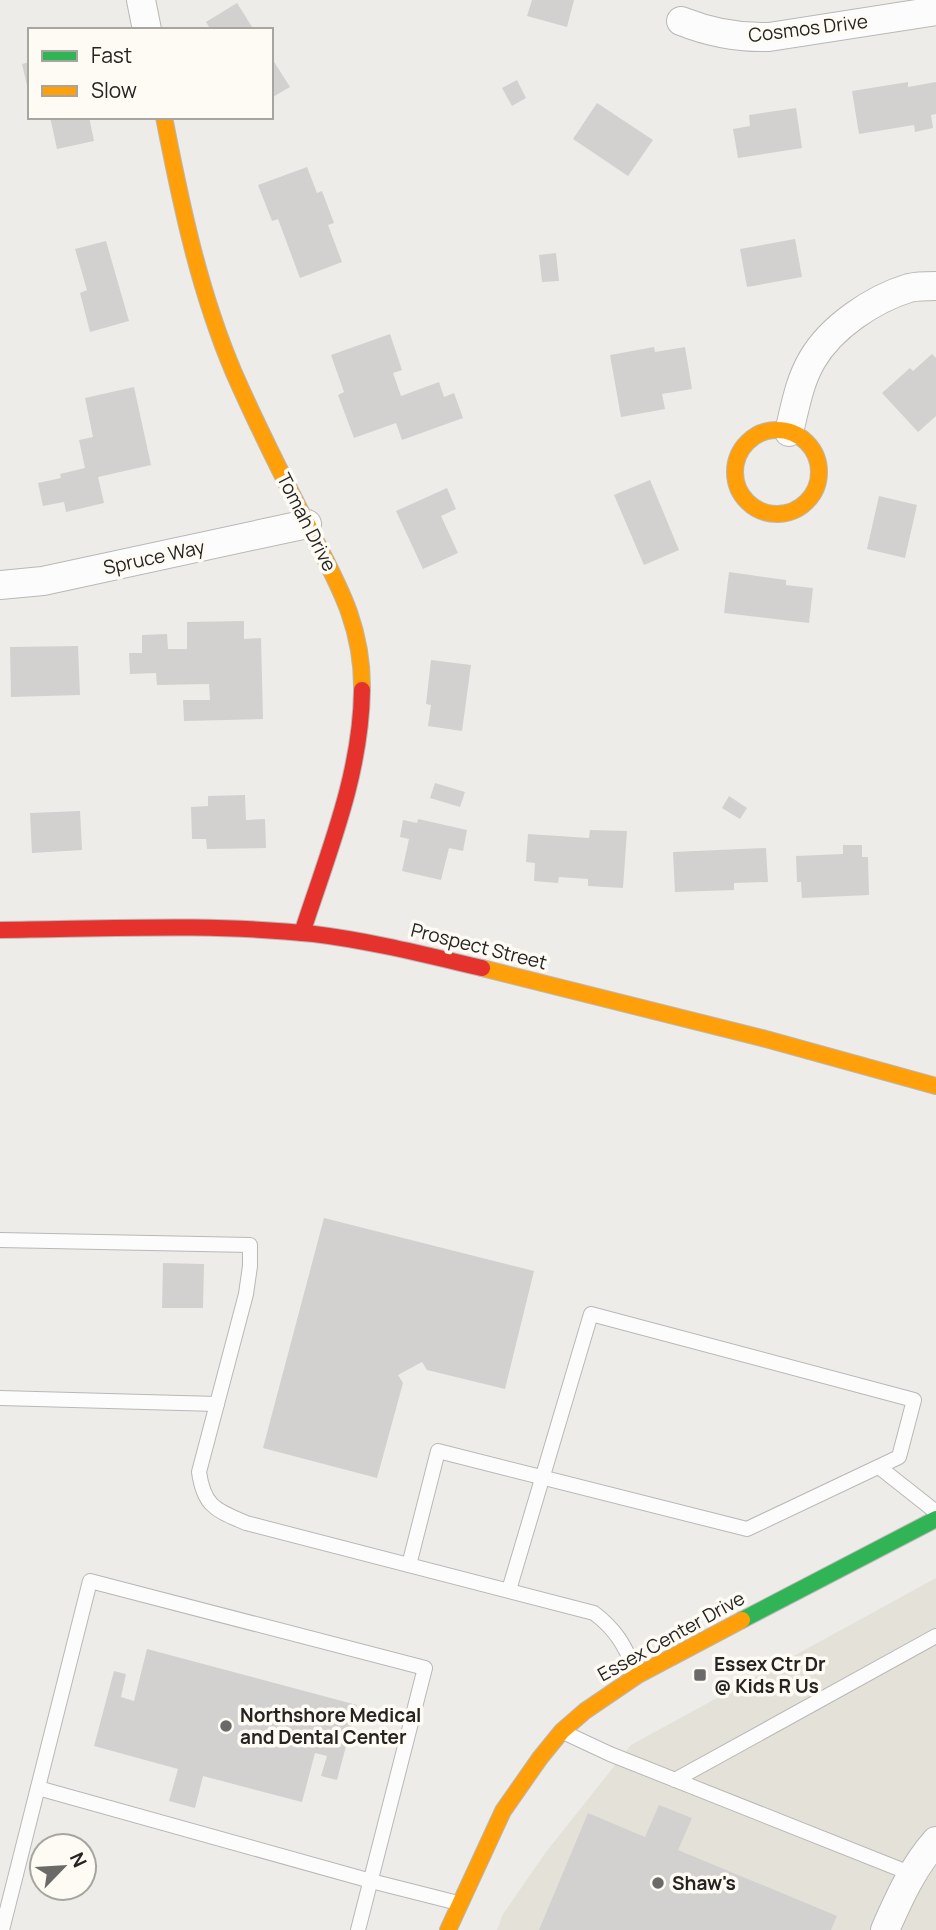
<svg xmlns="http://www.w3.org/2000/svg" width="936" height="1930" font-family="Manrope,sans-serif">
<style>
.built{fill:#e3e1d8}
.building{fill:#d2d1cf}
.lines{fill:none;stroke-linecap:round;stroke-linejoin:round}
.lane-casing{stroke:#b9b8b6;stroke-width:16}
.street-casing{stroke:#b9b8b6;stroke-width:30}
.fast-casing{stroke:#b9b8b6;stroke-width:18}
.slow-casing{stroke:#b9b8b6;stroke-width:18}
.jam-casing{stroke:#b9b8b6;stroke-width:18}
.lane{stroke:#fcfcfc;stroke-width:14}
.street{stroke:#fcfcfc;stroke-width:28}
.fast{stroke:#30b455;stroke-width:16}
.slow{stroke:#ff9f0a;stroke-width:16}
.jam{stroke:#e5322d;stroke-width:16}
.poi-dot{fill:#6b6a68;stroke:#fdfbf4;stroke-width:2.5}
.labels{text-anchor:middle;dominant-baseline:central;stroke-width:7;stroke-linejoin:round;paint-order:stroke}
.street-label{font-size:19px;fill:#252422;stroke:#fdfbf4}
.poi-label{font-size:19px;font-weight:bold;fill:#252422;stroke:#fdfbf4;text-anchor:start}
</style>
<rect width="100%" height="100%" fill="#edece9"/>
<path class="built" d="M 936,1578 L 936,1930 L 497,1930 L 503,1914 L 546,1852 L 631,1745 Z"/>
<g class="building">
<path d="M 532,0 L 574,0 L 567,27 L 527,16 Z"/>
<path d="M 237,3 L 254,30 L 211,30 L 206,22 Z"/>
<path d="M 271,57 L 290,87 L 271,98 Z"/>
<path d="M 30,62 L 30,94 L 29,94 L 22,64 Z"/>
<path d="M 517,80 L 526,98 L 512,106 L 502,88 Z"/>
<path d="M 908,82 L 908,87 L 936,82 L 936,114 L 931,115 L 933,128 L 915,132 L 914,125 L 859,134 L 852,91 Z"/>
<path d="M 597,103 L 653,140 L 628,176 L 573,139 Z"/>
<path d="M 796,108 L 802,148 L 738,158 L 733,129 L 750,126 L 749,115 Z"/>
<path d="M 50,117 L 89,117 L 94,141 L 57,149 Z"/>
<path d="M 307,167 L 317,193 L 322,191 L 334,223 L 328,225 L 342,262 L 300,278 L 278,219 L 272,221 L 258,185 Z"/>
<path d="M 795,239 L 802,277 L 747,287 L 740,249 Z"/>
<path d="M 106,241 L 129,321 L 90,332 L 80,293 L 87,290 L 75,249 Z"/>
<path d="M 556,253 L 559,281 L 542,282 L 539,255 Z"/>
<path d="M 390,334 L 402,370 L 393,373 L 401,396 L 439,382 L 444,397 L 454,393 L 463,418 L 402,440 L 396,423 L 354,438 L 338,395 L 344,392 L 331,355 Z"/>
<path d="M 654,347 L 655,352 L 685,347 L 692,389 L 662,394 L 665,409 L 621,417 L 610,355 Z"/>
<path d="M 932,354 L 936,358 L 936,416 L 918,432 L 882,393 L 910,368 L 913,371 Z"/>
<path d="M 134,387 L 151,465 L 98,477 L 104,503 L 66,512 L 64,502 L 43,506 L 38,483 L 61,478 L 60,474 L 85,468 L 79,440 L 93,437 L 85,398 Z"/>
<path d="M 650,480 L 679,550 L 644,565 L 614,495 Z"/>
<path d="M 447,488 L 456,509 L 441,516 L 458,553 L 423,569 L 396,511 Z"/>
<path d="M 879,496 L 917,505 L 905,558 L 867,549 Z"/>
<path d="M 729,572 L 786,580 L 786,585 L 813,588 L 809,623 L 724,613 Z"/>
<path d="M 244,621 L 244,639 L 261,638 L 263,719 L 184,721 L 183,700 L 210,700 L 209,684 L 157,685 L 156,673 L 130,674 L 129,653 L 142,653 L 142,635 L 167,634 L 168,649 L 187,649 L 187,622 Z"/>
<path d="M 78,646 L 80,695 L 11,697 L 10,647 Z"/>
<path d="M 431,660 L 471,665 L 462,731 L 428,726 L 431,705 L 426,704 Z"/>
<path d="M 435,783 L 465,792 L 460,807 L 430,798 Z"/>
<path d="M 245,795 L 246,820 L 265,819 L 266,848 L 207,849 L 206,839 L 192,839 L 191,807 L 208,806 L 208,796 Z"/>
<path d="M 729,796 L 747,808 L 740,819 L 722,808 Z"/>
<path d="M 80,811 L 82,850 L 32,853 L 30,813 Z"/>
<path d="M 418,819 L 467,830 L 463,851 L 449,848 L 441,880 L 402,871 L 409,839 L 400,837 L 403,820 L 417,823 Z"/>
<path d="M 590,830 L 627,831 L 623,888 L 588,886 L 588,879 L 559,877 L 558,883 L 534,881 L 535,863 L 526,862 L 528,834 L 589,838 Z"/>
<path d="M 843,845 L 862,845 L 862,857 L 868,857 L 869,895 L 802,898 L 801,882 L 797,882 L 796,856 L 843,854 Z"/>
<path d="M 766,848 L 768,882 L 734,883 L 734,890 L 675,892 L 673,852 Z"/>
<path d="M 324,1218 L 534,1271 L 505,1389 L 427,1370 L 422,1362 L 398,1375 L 403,1383 L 377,1478 L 263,1448 Z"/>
<path d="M 163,1263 L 204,1264 L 203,1308 L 162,1308 Z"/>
<path d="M 147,1649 L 357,1705 L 337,1780 L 321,1776 L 327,1756 L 315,1753 L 302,1802 L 203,1776 L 195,1808 L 169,1801 L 178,1769 L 94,1746 L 114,1671 L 126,1674 L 121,1697 L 134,1701 Z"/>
<path d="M 659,1805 L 692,1818 L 678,1850 L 837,1916 L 831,1930 L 539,1930 L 588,1813 L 645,1837 Z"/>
</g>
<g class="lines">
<g class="lane-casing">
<g id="lane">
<path d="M 0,1240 L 250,1245 L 250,1266 L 246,1294 L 199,1472 C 204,1507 216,1510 246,1523 L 594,1613 C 619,1632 625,1648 638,1675"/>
<path d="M 0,1398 L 217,1404"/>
<path d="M 879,1467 L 936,1512"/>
<path d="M 409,1565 L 438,1451 L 747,1529 L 899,1457 L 914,1400 L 591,1314 L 509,1590"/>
<path d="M 563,1732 L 610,1754 L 912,1874"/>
<path d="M 675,1780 L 936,1636"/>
<path d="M 38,1788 L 371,1881 L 458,1903"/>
<path d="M 2,1930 L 90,1581 L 425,1668 L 358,1930"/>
</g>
</g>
<g class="street-casing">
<g id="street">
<path d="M 141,0 L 147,30"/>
<path d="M 681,21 C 711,33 738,38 769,37 L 936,11"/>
<path d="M 789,432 C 795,408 799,382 812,360 C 831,327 873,299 909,288 C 917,286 927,286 936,286"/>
<path d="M 0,585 L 43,581 L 307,524"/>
<path d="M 885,1930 C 899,1898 913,1867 936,1841"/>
</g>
</g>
<g class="fast-casing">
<path id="fast" d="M 742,1620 L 936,1519"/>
</g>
<g class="slow-casing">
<g id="slow">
<path d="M 164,117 C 181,204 199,291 234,373 C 255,421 279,469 303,516 C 333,576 363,620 362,690"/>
<circle cx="777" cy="472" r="42"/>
<path d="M 482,968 L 762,1038 L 936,1086"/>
<path d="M 448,1930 L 503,1811 L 540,1758 L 562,1731 L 585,1711 L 638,1675 L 742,1620"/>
</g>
</g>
<g class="jam-casing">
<g id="jam">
<path d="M 0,930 C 104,929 210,923 314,934 C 371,941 426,955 482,968"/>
<path d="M 302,933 C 328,853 361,775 362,690"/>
</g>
</g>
<use href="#lane" class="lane"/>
<use href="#street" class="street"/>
<use href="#fast" class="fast"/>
<use href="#slow" class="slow"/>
<use href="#jam" class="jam"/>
</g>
<g class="poi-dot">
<rect x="693" y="1668" width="14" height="14" rx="3.5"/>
<circle cx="226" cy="1726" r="7"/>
<circle cx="658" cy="1883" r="7"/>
</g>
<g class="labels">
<g class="street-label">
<text transform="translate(808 28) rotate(-7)">Cosmos Drive</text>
<text transform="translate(307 522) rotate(63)">Tomah Drive</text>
<text transform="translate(154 557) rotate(-12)">Spruce Way</text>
<text transform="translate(479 946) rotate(14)">Prospect Street</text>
<text transform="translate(671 1636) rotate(-29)">Essex Center Drive</text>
</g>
<g class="poi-label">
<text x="714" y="1664">Essex Ctr Dr<tspan x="714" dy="22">@ Kids R Us</tspan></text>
<text x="240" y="1715">Northshore Medical<tspan x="240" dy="22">and Dental Center</tspan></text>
<text x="672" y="1883">Shaw's</text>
</g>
</g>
<rect x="28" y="28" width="245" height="91" fill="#fdfbf4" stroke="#a7a5a0" stroke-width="2"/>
<rect x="42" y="51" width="35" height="10" fill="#30b455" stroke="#a7a5a0" stroke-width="2"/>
<text x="91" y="63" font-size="21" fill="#252422">Fast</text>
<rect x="42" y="86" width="35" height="10" fill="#ff9f0a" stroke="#a7a5a0" stroke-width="2"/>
<text x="91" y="98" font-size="21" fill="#252422">Slow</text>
<g transform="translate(63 1867) rotate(65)"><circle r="33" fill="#fdfbf4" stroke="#a7a5a0" stroke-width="2"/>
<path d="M0-5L12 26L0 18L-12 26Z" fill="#6b6a68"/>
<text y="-10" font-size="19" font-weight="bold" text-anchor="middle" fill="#252422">N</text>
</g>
</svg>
